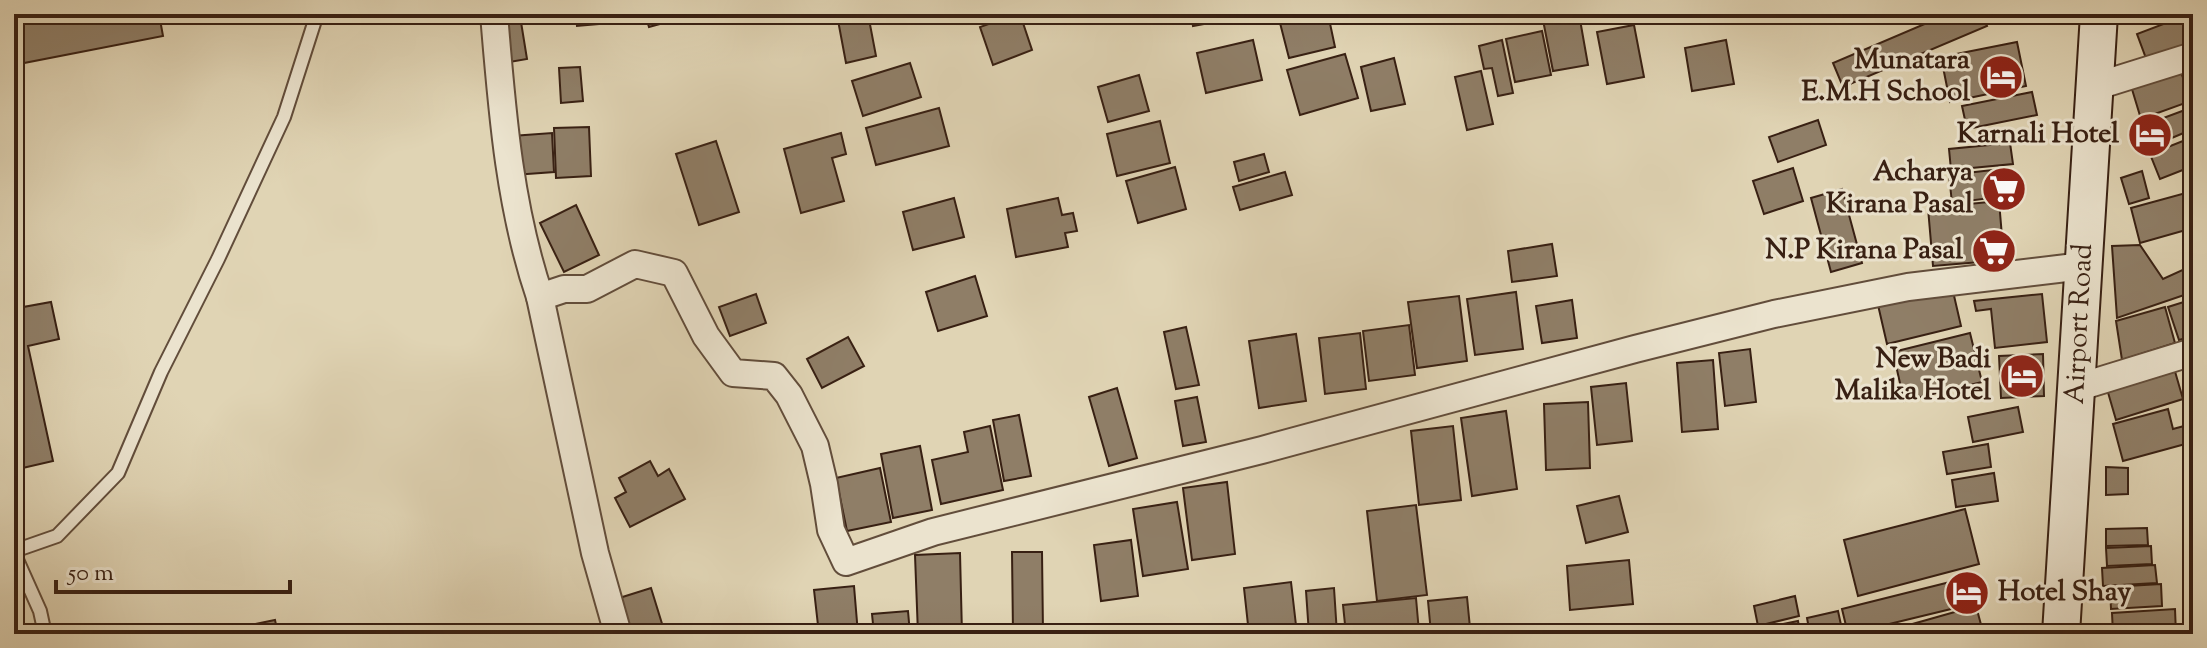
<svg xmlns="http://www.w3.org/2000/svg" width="2207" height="648" font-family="'Sorts Mill Goudy',serif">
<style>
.building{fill:#8f7e67;stroke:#382013;stroke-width:2}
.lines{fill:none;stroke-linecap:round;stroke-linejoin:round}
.lane-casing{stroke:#624d3b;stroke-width:16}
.street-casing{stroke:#624d3b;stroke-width:30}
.secondary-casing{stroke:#382013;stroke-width:40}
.lane{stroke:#ebe3ce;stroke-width:12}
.street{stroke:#ebe3ce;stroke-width:26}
.secondary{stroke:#ebe3ce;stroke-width:36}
.labels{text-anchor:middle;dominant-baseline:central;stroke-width:6;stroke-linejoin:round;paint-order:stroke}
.poi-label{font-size:28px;font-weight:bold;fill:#382013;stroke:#ebe3ce;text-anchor:end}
.street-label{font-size:28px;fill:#382013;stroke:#ebe3ce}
</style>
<rect width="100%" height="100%" fill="#e0d4b4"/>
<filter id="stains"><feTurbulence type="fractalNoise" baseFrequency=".0025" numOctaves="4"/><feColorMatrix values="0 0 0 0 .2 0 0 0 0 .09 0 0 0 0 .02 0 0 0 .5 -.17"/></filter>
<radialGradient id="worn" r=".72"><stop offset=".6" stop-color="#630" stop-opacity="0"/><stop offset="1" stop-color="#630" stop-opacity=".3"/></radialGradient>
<g class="building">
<path d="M 15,14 L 159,14 L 163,36 L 24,63 Z"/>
<path d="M 576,14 L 596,14 L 598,24 L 577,26 Z"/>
<path d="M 645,14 L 684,14 L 685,17 L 649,27 Z"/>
<path d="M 868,14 L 876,56 L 846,63 L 837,15 Z"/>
<path d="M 1017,14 L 1020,14 L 1032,50 L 993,65 L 980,27 Z"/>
<path d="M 1191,14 L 1235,14 L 1236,18 L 1193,26 Z"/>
<path d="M 1301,14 L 1328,14 L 1335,47 L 1289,58 L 1279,19 Z"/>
<path d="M 1579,14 L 1588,65 L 1553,71 L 1543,20 Z"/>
<path d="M 1948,14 L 1982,14 L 1987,26 L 1843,87 L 1833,63 Z"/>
<path d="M 2187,15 L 2193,31 L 2193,44 L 2147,61 L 2137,34 Z"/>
<path d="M 521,22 L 527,59 L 503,63 L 498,25 Z"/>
<path d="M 1634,25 L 1644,77 L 1607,84 L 1597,32 Z"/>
<path d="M 1542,31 L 1551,75 L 1515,82 L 1506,39 Z"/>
<path d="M 1253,40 L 1262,80 L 1206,93 L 1197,53 Z"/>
<path d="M 1502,40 L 1513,93 L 1498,96 L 1492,68 L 1484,69 L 1479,46 Z"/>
<path d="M 1726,40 L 1734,84 L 1692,91 L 1685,48 Z"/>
<path d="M 2017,42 L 2026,86 L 1950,102 L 1941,57 Z"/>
<path d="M 1345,54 L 1358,98 L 1300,115 L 1287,70 Z"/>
<path d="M 1394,58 L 1405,104 L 1371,111 L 1361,67 Z"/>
<path d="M 910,63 L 921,97 L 863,116 L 852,81 Z"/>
<path d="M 580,67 L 583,101 L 561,103 L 559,68 Z"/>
<path d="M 2180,69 L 2191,101 L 2141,119 L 2131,86 Z"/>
<path d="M 1481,71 L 1493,124 L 1467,130 L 1455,77 Z"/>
<path d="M 1139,75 L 1149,111 L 1108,122 L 1098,87 Z"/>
<path d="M 2032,92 L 2037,115 L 1967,129 L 1962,106 Z"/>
<path d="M 2193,107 L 2193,129 L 2146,149 L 2139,127 Z"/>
<path d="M 939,108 L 949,146 L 876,165 L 866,128 Z"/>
<path d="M 1818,120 L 1826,145 L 1778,162 L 1769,137 Z"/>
<path d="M 1160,121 L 1170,163 L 1117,176 L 1107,134 Z"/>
<path d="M 589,127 L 591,176 L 556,178 L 554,128 Z"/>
<path d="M 552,133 L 554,172 L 514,175 L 512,136 Z"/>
<path d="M 841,133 L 846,154 L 832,158 L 844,201 L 801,213 L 784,149 Z"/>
<path d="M 2193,137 L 2193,166 L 2160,179 L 2150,154 Z"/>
<path d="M 716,141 L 739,212 L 699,225 L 676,154 Z"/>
<path d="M 2010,143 L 2013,164 L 1951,170 L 1949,149 Z"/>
<path d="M 1264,154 L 1269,172 L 1239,181 L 1234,162 Z"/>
<path d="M 1175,167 L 1186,209 L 1138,223 L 1126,181 Z"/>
<path d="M 1793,168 L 1803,201 L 1764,214 L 1753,181 Z"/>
<path d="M 2010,168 L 2014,195 L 1952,203 L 1949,175 Z"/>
<path d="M 2142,171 L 2149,198 L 2129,204 L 2121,178 Z"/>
<path d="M 1285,172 L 1292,195 L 1240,210 L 1233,187 Z"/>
<path d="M 1842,189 L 1862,263 L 1831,272 L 1811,198 Z"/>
<path d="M 2193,191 L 2193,228 L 2140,243 L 2131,208 Z"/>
<path d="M 954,198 L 964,237 L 913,250 L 903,212 Z"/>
<path d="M 1058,198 L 1062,215 L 1073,213 L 1077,231 L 1065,233 L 1068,247 L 1016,257 L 1007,209 Z"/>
<path d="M 1999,201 L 2004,260 L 1933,266 L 1928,208 Z"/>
<path d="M 576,205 L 599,255 L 564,272 L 540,223 Z"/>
<path d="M 1552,244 L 1557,276 L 1512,282 L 1508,251 Z"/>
<path d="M 2140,245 L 2163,279 L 2189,267 L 2193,277 L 2193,292 L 2117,318 L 2112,246 Z"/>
<path d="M 14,268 L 23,307 L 51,302 L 59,339 L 28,346 L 53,461 L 14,470 Z"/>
<path d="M 975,276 L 987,316 L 938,331 L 926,292 Z"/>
<path d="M 1952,287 L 1961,326 L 1887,344 L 1878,305 Z"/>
<path d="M 1516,292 L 1523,349 L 1475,355 L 1467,299 Z"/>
<path d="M 756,294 L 766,323 L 730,336 L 719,307 Z"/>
<path d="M 2042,294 L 2047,342 L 1995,348 L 1991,309 L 1976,311 L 1974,301 Z"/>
<path d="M 1459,296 L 1467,361 L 1417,368 L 1408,302 Z"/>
<path d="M 2193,299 L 2193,336 L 2179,340 L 2168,307 Z"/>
<path d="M 1572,300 L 1577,338 L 1542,343 L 1536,306 Z"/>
<path d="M 2165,307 L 2175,343 L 2122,360 L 2116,321 Z"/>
<path d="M 1409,325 L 1415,375 L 1369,381 L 1363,331 Z"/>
<path d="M 1186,327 L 1199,385 L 1176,389 L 1164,332 Z"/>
<path d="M 1360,333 L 1366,389 L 1325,394 L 1319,338 Z"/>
<path d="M 1970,333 L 1982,382 L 1904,401 L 1893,352 Z"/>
<path d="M 1296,334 L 1306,401 L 1259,408 L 1249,341 Z"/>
<path d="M 848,337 L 864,366 L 822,388 L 807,359 Z"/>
<path d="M 1750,349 L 1756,402 L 1725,406 L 1719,353 Z"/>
<path d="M 2043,354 L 2044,396 L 2001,398 L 1999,356 Z"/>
<path d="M 1713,360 L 1718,429 L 1682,432 L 1677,363 Z"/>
<path d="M 2193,365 L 2193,405 L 2183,368 Z"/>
<path d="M 2174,368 L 2183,399 L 2116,420 L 2107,389 Z"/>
<path d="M 1626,383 L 1632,441 L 1597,445 L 1591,387 Z"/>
<path d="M 1117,388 L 1137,458 L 1109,466 L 1089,397 Z"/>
<path d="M 1197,397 L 1206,442 L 1183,446 L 1175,401 Z"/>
<path d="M 1588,402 L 1590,468 L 1546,470 L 1544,404 Z"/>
<path d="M 2018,407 L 2023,432 L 1973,442 L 1968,417 Z"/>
<path d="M 2168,409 L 2173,429 L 2184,426 L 2189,443 L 2123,461 L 2113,424 Z"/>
<path d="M 1506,411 L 1517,489 L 1472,496 L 1461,418 Z"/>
<path d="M 1019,415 L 1031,476 L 1004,481 L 993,420 Z"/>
<path d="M 990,426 L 1003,490 L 941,504 L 932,460 L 968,452 L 964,432 Z"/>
<path d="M 1453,426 L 1461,500 L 1419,505 L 1411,431 Z"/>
<path d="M 1988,444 L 1991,467 L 1947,474 L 1943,452 Z"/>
<path d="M 920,446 L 932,510 L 893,518 L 881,454 Z"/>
<path d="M 650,461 L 658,476 L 669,469 L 685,499 L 630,527 L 615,498 L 626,492 L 619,478 Z"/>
<path d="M 2106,467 L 2128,468 L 2128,494 L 2106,495 Z"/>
<path d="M 880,468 L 891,522 L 847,531 L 836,478 Z"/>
<path d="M 1994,473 L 1998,501 L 1956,507 L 1952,480 Z"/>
<path d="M 1227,482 L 1235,554 L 1192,560 L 1183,488 Z"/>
<path d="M 1619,496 L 1628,532 L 1586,543 L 1577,506 Z"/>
<path d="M 1177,502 L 1188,569 L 1143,576 L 1133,509 Z"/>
<path d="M 1416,505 L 1427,595 L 1377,601 L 1367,511 Z"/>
<path d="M 1965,509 L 1979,564 L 1858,596 L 1844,540 Z"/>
<path d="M 2147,528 L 2148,545 L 2106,546 L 2106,529 Z"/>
<path d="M 1131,540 L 1138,596 L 1101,601 L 1094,545 Z"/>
<path d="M 2151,546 L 2152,564 L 2107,566 L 2106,548 Z"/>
<path d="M 1012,552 L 1042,552 L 1043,632 L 1013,633 Z"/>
<path d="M 960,553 L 962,634 L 918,634 L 915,555 Z"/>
<path d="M 1629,560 L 1633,604 L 1570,610 L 1567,566 Z"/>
<path d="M 2155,565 L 2157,583 L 2103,586 L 2102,568 Z"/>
<path d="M 1974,576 L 1980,602 L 1848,634 L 1842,609 Z"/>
<path d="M 1291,582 L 1297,634 L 1249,634 L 1244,588 Z"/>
<path d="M 2161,584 L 2162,606 L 2111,609 L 2110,587 Z"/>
<path d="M 854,586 L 858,634 L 819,634 L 814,590 Z"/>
<path d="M 651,588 L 663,627 L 644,634 L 624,634 L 613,600 Z"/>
<path d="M 1334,588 L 1337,634 L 1309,634 L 1306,591 Z"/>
<path d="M 1795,596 L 1799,616 L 1758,626 L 1754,606 Z"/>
<path d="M 1467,597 L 1470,628 L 1431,633 L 1428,601 Z"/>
<path d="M 1416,598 L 1419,632 L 1346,634 L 1343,605 Z"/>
<path d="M 1976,606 L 1983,632 L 1975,634 L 1877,634 Z"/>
<path d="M 2175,609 L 2176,634 L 2113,634 L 2112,613 Z"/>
<path d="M 908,611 L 910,634 L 874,634 L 872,614 Z"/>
<path d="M 1838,611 L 1843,634 L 1810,634 L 1807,618 Z"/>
<path d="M 275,620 L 278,634 L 237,634 L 236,628 Z"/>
<path d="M 1798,621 L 1800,633 L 1760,634 L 1759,629 Z"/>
</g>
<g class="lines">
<g class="lane-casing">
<g id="lane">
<path d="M 14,551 L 57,536 L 118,473 L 161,372 L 218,259 L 284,117 L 317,14"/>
<path d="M 14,553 L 40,611 L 45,634"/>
</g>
</g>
<g class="street-casing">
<g id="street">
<path d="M 494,14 C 502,110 509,206 540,297 L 595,553 L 618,634"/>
<path d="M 2094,87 L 2193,56"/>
<path d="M 540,297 L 564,289 L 587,289 L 635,264 L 674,273 L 706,336 L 733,373 L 774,376 L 789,395 L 815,446 L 824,484 L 831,530 L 846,562 L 933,532 L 1262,450 L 1635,349 L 1774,314 L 1908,287 L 2083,266"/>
<path d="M 2076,388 L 2193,352"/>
</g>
</g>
<g class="secondary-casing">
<path id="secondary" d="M 2061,634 L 2099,14"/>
</g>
<use href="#lane" class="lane"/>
<use href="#street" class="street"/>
<use href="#secondary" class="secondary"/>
</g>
<defs>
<g id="hotel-disc" transform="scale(2.3)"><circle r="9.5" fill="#8f2418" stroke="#ebe3ce"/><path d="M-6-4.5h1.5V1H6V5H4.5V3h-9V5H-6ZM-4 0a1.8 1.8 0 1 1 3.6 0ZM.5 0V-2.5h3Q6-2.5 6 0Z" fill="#fff"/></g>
<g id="supermarket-disc" transform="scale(2.3)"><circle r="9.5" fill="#8f2418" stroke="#ebe3ce"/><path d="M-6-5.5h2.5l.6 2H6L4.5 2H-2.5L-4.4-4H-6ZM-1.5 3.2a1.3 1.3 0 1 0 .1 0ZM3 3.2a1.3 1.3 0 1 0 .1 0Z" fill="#fff"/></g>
</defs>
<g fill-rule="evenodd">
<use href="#hotel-disc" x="2001" y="77"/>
<use href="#hotel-disc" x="2150" y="135"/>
<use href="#supermarket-disc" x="2004" y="189"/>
<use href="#supermarket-disc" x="1994" y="251"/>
<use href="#hotel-disc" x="2022" y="376"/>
<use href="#hotel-disc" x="1967" y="593"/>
</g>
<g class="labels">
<g class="poi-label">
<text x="1970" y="61">Munatara<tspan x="1970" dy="32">E.M.H School</tspan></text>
<text x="2119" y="135">Karnali Hotel</text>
<text x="1973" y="173">Acharya<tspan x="1973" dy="32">Kirana Pasal</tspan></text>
<text x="1963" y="251">N.P Kirana Pasal</text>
<text x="1991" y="360">New Badi<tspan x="1991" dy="32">Malika Hotel</tspan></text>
<text x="1998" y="593" text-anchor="start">Hotel Shay</text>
</g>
<g class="street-label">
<text transform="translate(2080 324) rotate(-87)">Airport Road</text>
</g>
</g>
<rect width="2207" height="648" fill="none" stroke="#e0d4b4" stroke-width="48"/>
<rect x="16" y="16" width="2175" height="616" fill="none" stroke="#382013" stroke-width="4"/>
<rect x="24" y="24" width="2159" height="600" fill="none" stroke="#382013" stroke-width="2"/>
<path d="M56 580v12h234v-12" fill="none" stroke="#382013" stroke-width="4"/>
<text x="68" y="580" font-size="24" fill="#382013" stroke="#ebe3ce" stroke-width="6" paint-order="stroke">50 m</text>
<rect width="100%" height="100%" filter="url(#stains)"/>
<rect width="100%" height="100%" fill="url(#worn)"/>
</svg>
